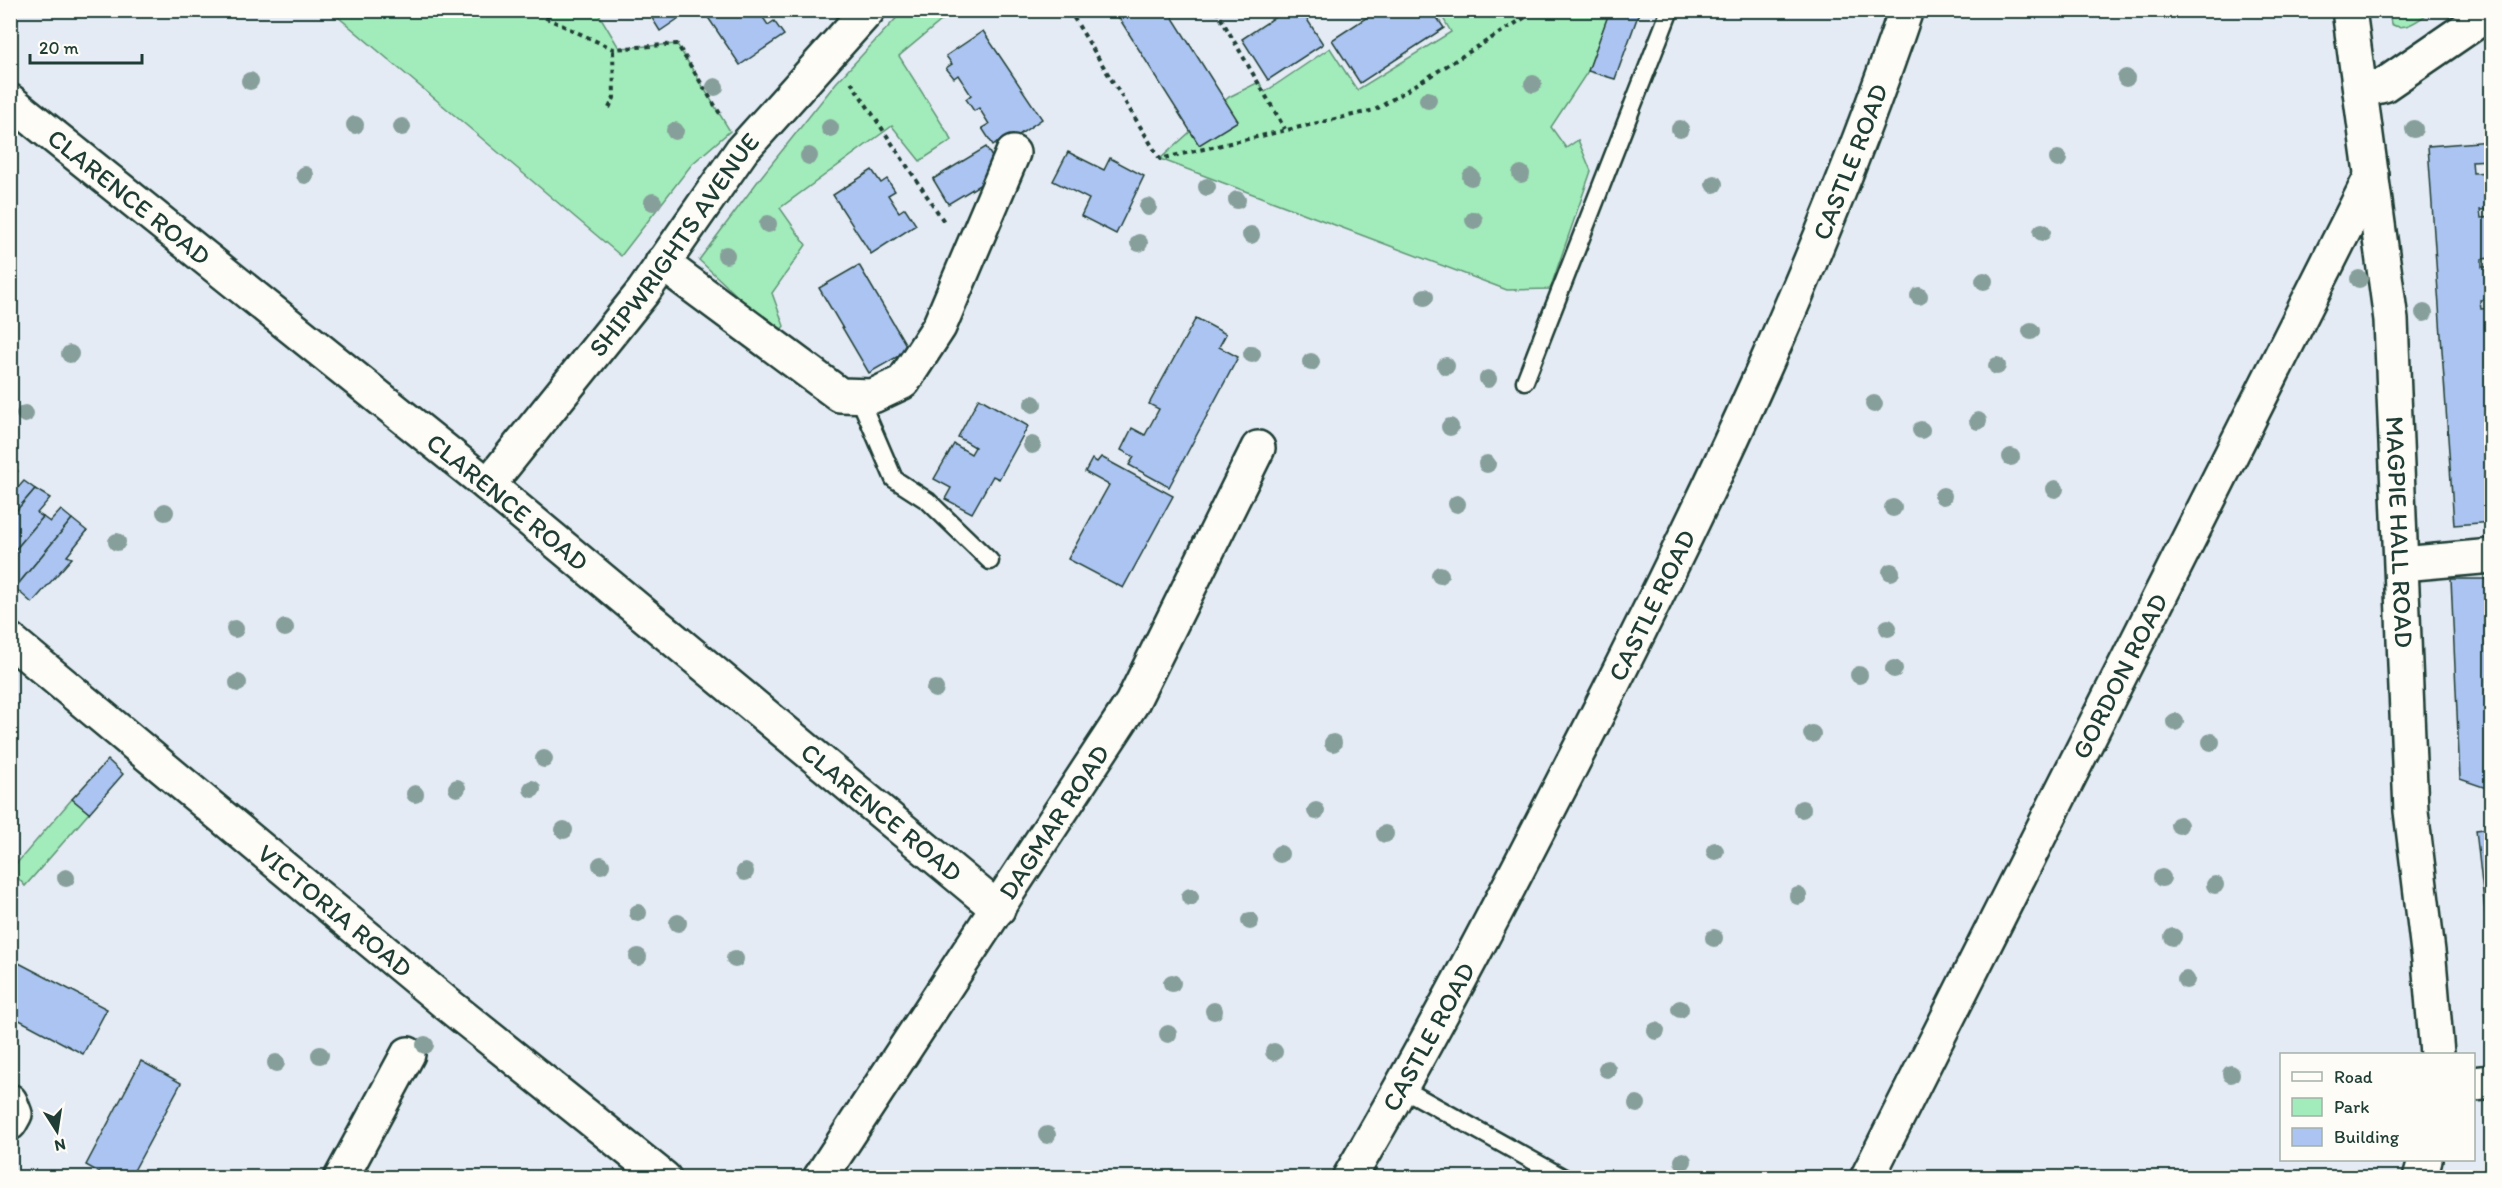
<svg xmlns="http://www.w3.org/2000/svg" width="2502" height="1188" font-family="Itim,sans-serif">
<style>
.green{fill:#a2ebba;stroke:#609477;stroke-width:1.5}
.building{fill:#abc4f1;stroke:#1f3d34;stroke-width:1.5}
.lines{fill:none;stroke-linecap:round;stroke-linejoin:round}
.service-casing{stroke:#1f3d34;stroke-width:21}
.minor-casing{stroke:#1f3d34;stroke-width:38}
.tertiary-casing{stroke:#1f3d34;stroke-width:38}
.path{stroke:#1f3d34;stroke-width:4;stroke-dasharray:4.5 4.5;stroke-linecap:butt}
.service{stroke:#fdfcf7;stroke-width:16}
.minor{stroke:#fdfcf7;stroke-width:33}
.tertiary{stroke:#fdfcf7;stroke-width:33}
.tree{fill:#869f9a}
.labels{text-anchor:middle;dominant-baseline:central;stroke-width:4.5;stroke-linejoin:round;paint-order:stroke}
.street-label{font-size:26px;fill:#1f3d34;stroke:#fdfcf7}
</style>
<rect width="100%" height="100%" fill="#e4ebf5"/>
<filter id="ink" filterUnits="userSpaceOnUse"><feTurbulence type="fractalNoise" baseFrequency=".0167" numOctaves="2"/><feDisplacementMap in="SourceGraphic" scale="12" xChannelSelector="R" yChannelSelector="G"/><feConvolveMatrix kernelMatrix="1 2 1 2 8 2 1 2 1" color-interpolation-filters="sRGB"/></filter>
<g filter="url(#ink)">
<g class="green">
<path d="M 331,11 L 597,11 L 619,48 L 677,44 L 730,131 L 692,164 L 621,256 Z"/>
<path d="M 903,11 L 953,11 L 899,56 L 952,140 L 920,161 L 892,126 L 780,208 L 806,245 L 772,293 L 784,326 L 778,334 L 699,260 L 761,177 L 836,83 Z"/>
<path d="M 1439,11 L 1610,11 L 1588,71 L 1551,127 L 1566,148 L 1578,140 L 1591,171 L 1550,289 L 1507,290 L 1160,159 L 1229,97 L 1259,82 L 1265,92 L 1330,48 L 1357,90 L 1451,32 Z"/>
<path d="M 2389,11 L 2389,10 L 2432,11 C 2421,18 2405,33 2391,24 Z"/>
<path d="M 72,799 L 89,813 L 25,886 L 11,870 Z"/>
</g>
<g class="building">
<path d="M 647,10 L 691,10 L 660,31 Z"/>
<path d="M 703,10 L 758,10 L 768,25 L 774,21 L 784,35 L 740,65 Z"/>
<path d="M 1114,10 L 1168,10 L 1238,121 L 1199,145 Z"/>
<path d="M 1286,10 L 1301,10 L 1323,44 L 1268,80 L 1242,39 Z"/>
<path d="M 1378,10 L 1432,10 L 1444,28 L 1360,83 L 1332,40 Z"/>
<path d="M 1610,10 L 1640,10 L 1615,79 L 1588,71 Z"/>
<path d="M 983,31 L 1042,119 L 1000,148 L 997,142 L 993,145 L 982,128 L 989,124 L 979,108 L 974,111 L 966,99 L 971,95 L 958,75 L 954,78 L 946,68 L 952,64 L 946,56 Z"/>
<path d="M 2491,141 L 2492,160 L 2472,161 L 2473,173 L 2492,172 L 2492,209 L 2480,210 L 2481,218 L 2492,217 L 2492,258 L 2482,259 L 2482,267 L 2492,267 L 2492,299 L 2480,300 L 2481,309 L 2492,308 L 2492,341 L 2486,341 L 2487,356 L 2492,356 L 2492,522 L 2454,525 L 2428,146 Z"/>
<path d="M 986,147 L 1001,172 L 948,204 L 933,179 Z"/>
<path d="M 1068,152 L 1104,170 L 1110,158 L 1144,176 L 1116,234 L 1081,216 L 1089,199 L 1053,181 Z"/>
<path d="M 872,170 L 881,183 L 887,179 L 895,191 L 888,195 L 899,212 L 905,208 L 916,225 L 871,254 L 833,195 Z"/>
<path d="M 859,265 L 909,350 L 869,373 L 819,288 Z"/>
<path d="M 1196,318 L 1226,334 L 1219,347 L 1238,357 L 1169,487 L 1129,465 L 1134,457 L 1121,450 L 1132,428 L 1145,435 L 1159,409 L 1149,404 Z"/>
<path d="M 979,398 L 1028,426 L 999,479 L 993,476 L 972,513 L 945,499 L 951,488 L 934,479 L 954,444 L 971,454 L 975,447 L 958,437 Z"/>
<path d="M 1101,457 L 1173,496 L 1123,588 L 1068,559 L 1109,485 L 1085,472 L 1092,459 L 1097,462 Z"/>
<path d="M 10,465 L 18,471 L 10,480 Z"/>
<path d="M 24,481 L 35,489 L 10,518 L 10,488 L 15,491 Z"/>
<path d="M 35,489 L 50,498 L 37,513 L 43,517 L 10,556 L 10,518 Z"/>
<path d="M 61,510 L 72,519 L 15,588 L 10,584 L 10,556 L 43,517 L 50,522 Z"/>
<path d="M 72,519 L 87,531 L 67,556 L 72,558 L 32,603 L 15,588 Z"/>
<path d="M 2451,579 L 2492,579 L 2492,790 L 2460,779 Z"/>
<path d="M 108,760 L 123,774 L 89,813 L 72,799 Z"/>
<path d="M 2492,828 L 2492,974 L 2476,830 Z"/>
<path d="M 15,961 L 107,1009 L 83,1054 L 10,1015 L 10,969 Z"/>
<path d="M 141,1061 L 181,1083 L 130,1178 L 109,1178 L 86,1165 Z"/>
</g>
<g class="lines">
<g class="service-casing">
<g id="service">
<path d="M 1525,381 L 1670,10"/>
<path d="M 858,395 L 894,479 L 928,501 L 990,561"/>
<path d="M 1402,1088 L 1564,1178"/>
</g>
</g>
<g class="minor-casing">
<g id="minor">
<path d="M 2360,91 L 2384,85 L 2492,11"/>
<path id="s1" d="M 10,101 L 488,485 L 998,909"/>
<path d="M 662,263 L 840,395 L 873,396 L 903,382 L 939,327 L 1013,153"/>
<path id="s2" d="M 488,485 L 643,292 L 742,150 L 868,10"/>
<path d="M 2402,564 L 2492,556"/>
<path id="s3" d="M 10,640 L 447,1004 L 664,1178"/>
<path d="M 2474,1084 L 2492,1082"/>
<path d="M 10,1101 L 15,1114 L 10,1123"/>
<path d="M 341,1178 L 408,1054"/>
<path id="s4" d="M 820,1178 L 1132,703 L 1258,448"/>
<path id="s5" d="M 1349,1178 C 1437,1028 1516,874 1595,719 C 1712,489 1823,255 1906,10"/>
<path id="s6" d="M 1867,1178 L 2372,175"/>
</g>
</g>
<g class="tertiary-casing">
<g id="tertiary">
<path id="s7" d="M 2349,10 L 2391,320 L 2411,811 L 2429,960 L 2437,1054"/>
<path d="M 2420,1178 L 2425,1160"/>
</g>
</g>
<g class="path">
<path d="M 529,10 L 613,49 L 677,44 L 722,117"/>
<path d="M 1069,10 L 1160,159 L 1375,110 L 1537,10"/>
<path d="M 1216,10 L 1285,129"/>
<path d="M 851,82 L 945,223"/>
<path d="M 609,108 L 614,98 L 613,49"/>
</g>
<use href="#service" class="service"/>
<use href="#minor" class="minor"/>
<use href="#tertiary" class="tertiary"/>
</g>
<g class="tree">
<circle cx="2126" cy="78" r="9"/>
<circle cx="250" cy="81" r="9"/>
<circle cx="1533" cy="84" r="9"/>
<circle cx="715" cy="87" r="9"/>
<circle cx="1428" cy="100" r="9"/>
<circle cx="355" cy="125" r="9"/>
<circle cx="402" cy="127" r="9"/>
<circle cx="830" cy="128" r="9"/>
<circle cx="1680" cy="129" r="9"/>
<circle cx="2414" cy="129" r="9"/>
<circle cx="675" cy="131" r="9"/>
<circle cx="809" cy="156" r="9"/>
<circle cx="2058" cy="159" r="9"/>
<circle cx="1521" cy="174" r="9"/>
<circle cx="305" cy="175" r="9"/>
<circle cx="1471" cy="177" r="9"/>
<circle cx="1714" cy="184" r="9"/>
<circle cx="1207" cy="187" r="9"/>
<circle cx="1237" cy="200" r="9"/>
<circle cx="653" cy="202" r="9"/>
<circle cx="1148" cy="207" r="9"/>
<circle cx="1474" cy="220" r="9"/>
<circle cx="768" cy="224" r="9"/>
<circle cx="2042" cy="232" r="9"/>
<circle cx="1251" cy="235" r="9"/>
<circle cx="1139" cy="243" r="9"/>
<circle cx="726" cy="255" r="9"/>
<circle cx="2359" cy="279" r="9"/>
<circle cx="1984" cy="281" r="9"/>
<circle cx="1919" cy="296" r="9"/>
<circle cx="1425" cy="297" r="9"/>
<circle cx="2424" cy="313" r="9"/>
<circle cx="2031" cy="331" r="9"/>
<circle cx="70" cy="354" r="9"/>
<circle cx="1252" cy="354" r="9"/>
<circle cx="1311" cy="362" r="9"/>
<circle cx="1446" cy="366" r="9"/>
<circle cx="1997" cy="366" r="9"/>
<circle cx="1488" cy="379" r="9"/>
<circle cx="1033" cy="404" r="9"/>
<circle cx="1874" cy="404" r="9"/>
<circle cx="25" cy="414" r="9"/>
<circle cx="1978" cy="421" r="9"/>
<circle cx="1450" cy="427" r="9"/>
<circle cx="1921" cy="430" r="9"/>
<circle cx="1032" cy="445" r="9"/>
<circle cx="2011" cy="457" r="9"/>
<circle cx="1487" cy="464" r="9"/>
<circle cx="2055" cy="489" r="9"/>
<circle cx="1943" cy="496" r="9"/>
<circle cx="1457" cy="504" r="9"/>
<circle cx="1893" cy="508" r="9"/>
<circle cx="165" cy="512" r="9"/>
<circle cx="117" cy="542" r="9"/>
<circle cx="1891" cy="572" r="9"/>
<circle cx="1440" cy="575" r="9"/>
<circle cx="285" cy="628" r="9"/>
<circle cx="1888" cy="628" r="9"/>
<circle cx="235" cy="629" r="9"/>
<circle cx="1894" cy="669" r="9"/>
<circle cx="1859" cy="675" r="9"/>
<circle cx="238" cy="683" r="9"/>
<circle cx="935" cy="689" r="9"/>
<circle cx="2175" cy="722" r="9"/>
<circle cx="1812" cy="734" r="9"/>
<circle cx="2211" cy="742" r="9"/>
<circle cx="1333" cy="743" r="9"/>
<circle cx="544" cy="759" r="9"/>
<circle cx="457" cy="788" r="9"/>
<circle cx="532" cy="789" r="9"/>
<circle cx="415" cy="794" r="9"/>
<circle cx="1802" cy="809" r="9"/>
<circle cx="1316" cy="811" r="9"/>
<circle cx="2179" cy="825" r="9"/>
<circle cx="564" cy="830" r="9"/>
<circle cx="1385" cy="834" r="9"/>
<circle cx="1715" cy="851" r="9"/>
<circle cx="1280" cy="854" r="9"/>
<circle cx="601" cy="865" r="9"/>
<circle cx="745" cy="872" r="9"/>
<circle cx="66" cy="878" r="9"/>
<circle cx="2162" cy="878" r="9"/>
<circle cx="2215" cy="885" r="9"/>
<circle cx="1798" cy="896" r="9"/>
<circle cx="1190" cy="897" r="9"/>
<circle cx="638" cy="913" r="9"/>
<circle cx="1250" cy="921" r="9"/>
<circle cx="678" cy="923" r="9"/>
<circle cx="2173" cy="937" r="9"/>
<circle cx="1714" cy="938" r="9"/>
<circle cx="638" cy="957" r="9"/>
<circle cx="735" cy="959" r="9"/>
<circle cx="2186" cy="980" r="9"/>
<circle cx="1172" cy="983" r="9"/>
<circle cx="1680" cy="1009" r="9"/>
<circle cx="1214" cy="1011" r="9"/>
<circle cx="1656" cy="1031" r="9"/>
<circle cx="1168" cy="1034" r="9"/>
<circle cx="425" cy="1045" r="9"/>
<circle cx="1274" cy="1052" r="9"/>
<circle cx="320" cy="1055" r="9"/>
<circle cx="276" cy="1063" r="9"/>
<circle cx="1607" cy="1069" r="9"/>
<circle cx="2231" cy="1074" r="9"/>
<circle cx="1637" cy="1104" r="9"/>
<circle cx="1047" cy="1135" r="9"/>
<circle cx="1683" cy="1161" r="9"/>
</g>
</g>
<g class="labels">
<g class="street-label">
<text stroke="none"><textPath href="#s5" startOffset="1134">CASTLE ROAD</textPath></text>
<text stroke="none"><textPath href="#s1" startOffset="153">CLARENCE ROAD</textPath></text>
<text stroke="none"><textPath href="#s2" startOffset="304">SHIPWRIGHTS AVENUE</textPath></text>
<text stroke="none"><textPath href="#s1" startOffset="639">CLARENCE ROAD</textPath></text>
<text stroke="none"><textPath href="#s7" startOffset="525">MAGPIE HALL ROAD</textPath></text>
<text stroke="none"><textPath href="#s5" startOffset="648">CASTLE ROAD</textPath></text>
<text stroke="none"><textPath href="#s6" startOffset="562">GORDON ROAD</textPath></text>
<text stroke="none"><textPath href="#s1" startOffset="1125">CLARENCE ROAD</textPath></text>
<text stroke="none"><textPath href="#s4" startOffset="426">DAGMAR ROAD</textPath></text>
<text stroke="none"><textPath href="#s3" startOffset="423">VICTORIA ROAD</textPath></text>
<text stroke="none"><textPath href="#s5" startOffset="162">CASTLE ROAD</textPath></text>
</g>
</g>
<rect width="2502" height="1188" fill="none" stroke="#fdfcf7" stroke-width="36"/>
<rect x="18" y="18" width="2466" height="1152" fill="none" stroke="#1f3d34" stroke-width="2" filter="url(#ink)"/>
<rect x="2280" y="1053" width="195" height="108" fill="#fdfcf7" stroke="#a4b0a9" stroke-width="1.5"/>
<rect x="2292" y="1072" width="30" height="9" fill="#fdfcf7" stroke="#a4b0a9" stroke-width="1.5"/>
<text x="2334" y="1083" font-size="18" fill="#1f3d34">Road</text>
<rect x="2292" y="1098" width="30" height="18" fill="#a2ebba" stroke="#a4b0a9" stroke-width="1.5"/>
<text x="2334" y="1113" font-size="18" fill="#1f3d34">Park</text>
<rect x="2292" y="1128" width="30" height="18" fill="#abc4f1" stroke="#a4b0a9" stroke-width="1.5"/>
<text x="2334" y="1143" font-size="18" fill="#1f3d34">Building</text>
<g transform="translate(57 1131) rotate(168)" stroke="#fdfcf7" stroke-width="4.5" paint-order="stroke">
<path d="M0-4.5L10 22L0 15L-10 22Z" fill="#1f3d34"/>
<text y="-9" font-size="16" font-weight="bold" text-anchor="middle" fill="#1f3d34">N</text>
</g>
<path d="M30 54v9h112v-9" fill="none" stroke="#1f3d34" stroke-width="3"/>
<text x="39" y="54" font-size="18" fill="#1f3d34" stroke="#fdfcf7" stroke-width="4.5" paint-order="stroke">20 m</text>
</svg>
